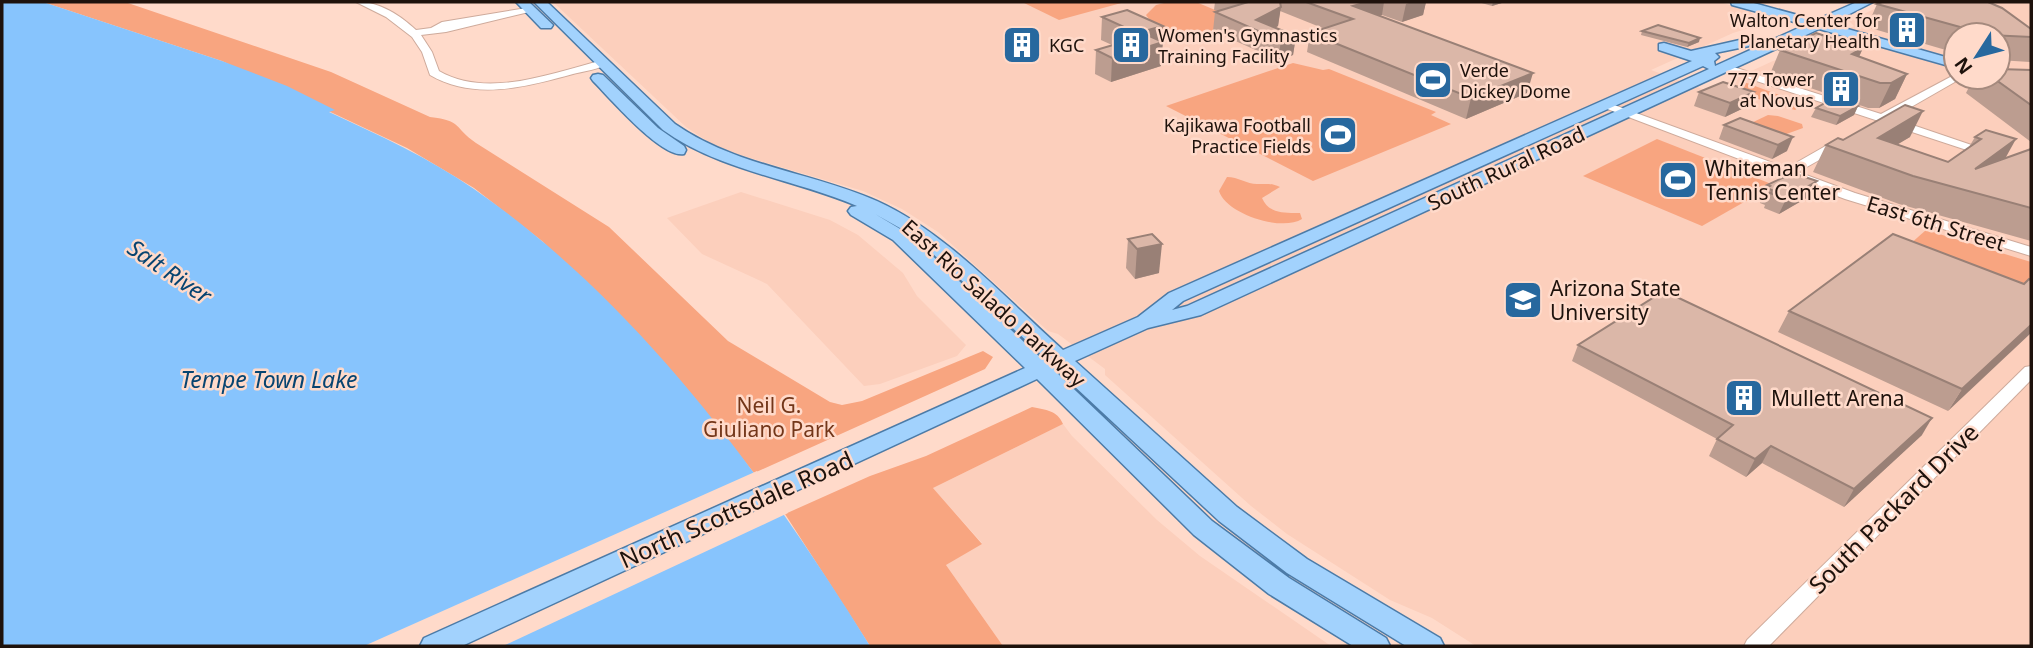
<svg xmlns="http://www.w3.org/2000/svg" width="2033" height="648" font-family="'Noto Sans',sans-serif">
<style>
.built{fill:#fccfbc;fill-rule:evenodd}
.green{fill:#f8a580}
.water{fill:#87c4fd}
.pier{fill:#ffdaca}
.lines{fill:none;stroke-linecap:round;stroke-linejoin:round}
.minor-casing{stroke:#ceaa9b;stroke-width:2}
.major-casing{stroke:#4c7ba7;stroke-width:3}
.minor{fill:#fff;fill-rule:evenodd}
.major{fill:#a2d2fd;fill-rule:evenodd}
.wall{fill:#bc9d90}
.shaded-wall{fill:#998076}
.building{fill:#dbb7a8;stroke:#998076;stroke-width:2}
.labels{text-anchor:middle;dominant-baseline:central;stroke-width:5;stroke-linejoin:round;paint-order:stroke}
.far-poi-label{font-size:18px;fill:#1e120c;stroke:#ffdaca;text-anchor:end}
.street-label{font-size:21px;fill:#1e120c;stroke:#ffdaca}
.poi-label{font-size:21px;fill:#1e120c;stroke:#ffdaca;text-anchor:start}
.park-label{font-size:21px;fill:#733619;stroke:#ffdaca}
.water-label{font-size:23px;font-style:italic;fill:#074471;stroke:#ffdaca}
.near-street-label{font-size:24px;fill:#1e120c;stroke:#ffdaca}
</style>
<rect width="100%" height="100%" fill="#ffdaca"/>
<g class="built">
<path d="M 553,2 L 1719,2 L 1749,10 L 1762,24 L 1733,33 L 1651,70 L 1708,91 L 1773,61 L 1798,55 L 1854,26 L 1849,21 L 1889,2 L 2031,2 L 2031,646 L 1476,646 L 1432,618 L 1390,600 L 1287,534 L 1251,506 L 1105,375 L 1105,369 L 1058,334 L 1048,331 L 938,232 L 902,209 L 863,191 L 740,155 L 710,143 L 686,127 ZM 1956,35 L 1998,35 L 1998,77 L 1956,77 Z"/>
<path d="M 741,192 L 830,220 L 858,235 L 903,273 L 917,296 L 966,345 L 957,356 L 880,384 L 864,386 L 767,284 L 702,254 L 667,218 Z"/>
<path d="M 1063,424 L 1072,436 L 1157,520 L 1200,556 L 1331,646 L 1003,646 L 946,565 L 982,543 L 933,488 Z"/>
</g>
<g class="green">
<path d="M 43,2 L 125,2 L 331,72 L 430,117 C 463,121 453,127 476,143 L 609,227 L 728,341 L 830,402 L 842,405 L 862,401 L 983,351 L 993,357 L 985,369 L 754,473 L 681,382 L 611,306 L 542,241 L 474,188 L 407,148 L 222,61 Z"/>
<path d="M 1022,2 L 1125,2 L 1059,20 Z"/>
<path d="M 1168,2 L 1196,2 L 1239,20 L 1240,23 L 1179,41 L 1157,30 L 1146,15 L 1156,5 Z"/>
<path d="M 1293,63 L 1323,70 L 1329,69 L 1436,112 L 1431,115 L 1451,124 L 1313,181 L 1166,106 Z"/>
<path d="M 1744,82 L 1804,104 L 1795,110 L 1728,90 Z"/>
<path d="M 1768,115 L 1778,116 L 1802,124 L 1803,128 L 1781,136 L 1747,125 Z"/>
<path d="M 1657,139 L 1774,185 L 1702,226 L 1583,176 Z"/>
<path d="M 1227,177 C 1238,177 1247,184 1257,184 C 1267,184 1271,183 1280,187 L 1262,198 C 1269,214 1284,213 1300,213 L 1302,219 C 1282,232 1226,214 1219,191 Z"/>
<path d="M 1926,230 L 2031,262 L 2031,290 L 1909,245 Z"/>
<path d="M 1032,407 C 1046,410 1057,410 1063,424 L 933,488 L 982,544 L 946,565 L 1003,646 L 870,646 L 785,514 L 870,476 L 926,456 Z"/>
</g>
<path class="water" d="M 2,2 L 43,2 L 222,61 L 287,86 L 335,110 L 329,112 C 379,135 429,158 474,189 C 640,304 765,477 870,646 L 2,646 Z"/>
<path class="pier" d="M 757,471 L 788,513 L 503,646 L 364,646 Z"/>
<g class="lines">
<g class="minor-casing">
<g id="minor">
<path d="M 356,2 C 378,1 400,15 416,30 L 431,28 L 442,22 L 533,7 L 533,11 L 446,32 L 421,35 L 432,52 L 439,71 C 488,99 552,73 603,60 L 608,63 C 599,70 584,71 573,74 C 526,87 474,101 430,75 L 422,52 L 412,37 L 386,17 Z"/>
<path d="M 1724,64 L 1881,114 L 1956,74 L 1956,77 L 1962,77 L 1960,79 L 1892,118 L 1995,153 L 1989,157 L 1985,156 L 1720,69 L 1719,67 Z"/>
<path d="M 1606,102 L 1787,168 L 1836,140 L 1844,140 L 1844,146 L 1798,172 L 1855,193 L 2031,247 L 2031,256 L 1845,199 L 1602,107 L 1600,105 Z"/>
<path d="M 2031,366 L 2031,380 L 1769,646 L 1744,646 L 1747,640 L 2025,367 Z"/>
</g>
</g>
<g class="major-casing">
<g id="major">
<path d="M 516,2 L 529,2 L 553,25 L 551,28 L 541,28 Z"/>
<path d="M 534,2 L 547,2 L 675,124 C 735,166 811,172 877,201 C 946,232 1007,300 1063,350 L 1138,317 L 1169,293 L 1692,61 L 1659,50 L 1659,44 L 1664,43 L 1691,51 L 1744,39 L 1749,40 L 1749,46 L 1715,53 L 1719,57 L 1714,61 L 1715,66 L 1805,25 L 1732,5 L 1731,2 L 1750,2 L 1816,20 L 1857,2 L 1873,2 L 1830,24 L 1956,60 L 1956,68 L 1819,29 L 1201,315 L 1148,328 L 1075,361 L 1237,507 L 1307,559 L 1440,638 L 1444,646 L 1406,646 L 1287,573 L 1219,521 L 1057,370 L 1055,371 L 1212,521 L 1289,578 L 1386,638 L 1390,646 L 1353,646 L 1269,594 L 1194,535 L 1037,379 L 462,646 L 420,646 L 424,638 L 1025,368 L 893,240 L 851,215 L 848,211 L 851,207 L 857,206 C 794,179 720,171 663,130 ZM 1703,66 L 1709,69 L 1187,306 L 1172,310 L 1183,301 ZM 875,214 L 917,239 L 1045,358 L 1042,359 L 907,232 Z"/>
<path d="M 598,74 L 603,75 L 658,128 L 684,146 L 686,150 L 684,154 C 662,159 609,97 593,81 L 591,78 L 593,75 Z"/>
</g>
</g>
<use href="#minor" class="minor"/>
<use href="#major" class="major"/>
</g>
<g class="wall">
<path d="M 1215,2 L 1426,2 L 1423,15 L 1402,22 L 1382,15 L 1379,16 L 1527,93 L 1466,119 L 1307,52 L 1310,33 L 1325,29 L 1280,11 L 1278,26 L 1275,28 L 1296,36 L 1293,55 L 1278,60 L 1213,31 L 1215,12 L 1218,11 L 1214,10 Z"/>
<path d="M 1478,2 L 1505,2 L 1492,6 Z"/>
<path d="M 1877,4 L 2031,29 L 2031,59 L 2030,62 L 1998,60 L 1998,35 L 1956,35 L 1956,53 L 1867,27 Z"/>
<path d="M 1102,17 L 1161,41 L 1161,66 L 1111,82 L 1095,74 L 1096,50 L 1112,45 L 1101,40 Z"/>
<path d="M 1642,31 L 1699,42 L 1687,47 L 1641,35 Z"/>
<path d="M 1863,48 L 1859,57 L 1907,74 L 1895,99 L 1879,108 L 1868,108 L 1770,74 L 1780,50 Z"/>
<path d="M 2031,70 L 2031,142 L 1966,93 L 1974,77 L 1998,77 Z"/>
<path d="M 1699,92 L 1748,106 L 1725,117 L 1694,106 Z"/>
<path d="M 1858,106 L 1854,115 L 1836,125 L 1811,117 L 1816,108 Z"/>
<path d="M 1740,118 L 1787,151 L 1772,159 L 1719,139 L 1724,125 Z"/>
<path d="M 1986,130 L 2005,158 L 2031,149 L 2031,241 L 1899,204 L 1813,172 L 1826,145 L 1843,140 L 1910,137 L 1897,144 L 1948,162 L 1969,147 L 1975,137 Z"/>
<path d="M 1767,185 L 1810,196 L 1779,214 L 1764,208 L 1765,205 L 1760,203 L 1761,200 L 1760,199 Z"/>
<path d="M 1128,239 L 1159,273 L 1135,279 L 1126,268 Z"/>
<path d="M 2031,280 L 1948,411 L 1778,332 L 1789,311 L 2024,284 Z"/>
<path d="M 1578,345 L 1922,435 L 1844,507 L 1762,463 L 1746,477 L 1709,456 L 1717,439 L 1572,361 Z"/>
</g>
<g class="shaded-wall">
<path d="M 1368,2 L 1384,2 L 1382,15 L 1352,24 L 1353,6 Z"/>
<path d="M 1412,2 L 1426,2 L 1423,15 L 1402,22 L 1406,4 Z"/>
<path d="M 1493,2 L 1505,2 L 1492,6 Z"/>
<path d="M 1281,7 L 1278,26 L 1264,34 L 1256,20 Z"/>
<path d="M 1163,26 L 1161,43 L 1163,42 L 1161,66 L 1111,82 L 1112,58 L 1136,51 L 1137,33 Z"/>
<path d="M 1296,36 L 1293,55 L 1278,60 L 1281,41 Z"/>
<path d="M 1700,38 L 1699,42 L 1687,47 L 1689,43 Z"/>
<path d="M 1863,48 L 1851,73 L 1852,54 Z"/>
<path d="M 1533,73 L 1527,93 L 1466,119 L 1471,98 Z"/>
<path d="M 1907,74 L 1895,99 L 1879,108 L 1891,83 Z"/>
<path d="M 1754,92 L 1748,106 L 1725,117 L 1730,103 Z"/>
<path d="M 1858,106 L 1854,115 L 1836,125 L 1840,116 Z"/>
<path d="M 1923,111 L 1910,137 L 1870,161 L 1878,138 Z"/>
<path d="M 1793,137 L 1787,151 L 1772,159 L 1778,145 Z"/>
<path d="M 2016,139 L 2001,166 L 1975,169 Z"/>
<path d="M 1817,181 L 1810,196 L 1779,214 L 1786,199 Z"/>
<path d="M 1162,244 L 1159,273 L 1135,279 L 1137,249 Z"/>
<path d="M 2031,325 L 2031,333 L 1948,411 L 1962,389 Z"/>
<path d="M 1932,418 L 1922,435 L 1844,507 L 1854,489 Z"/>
<path d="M 1771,446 L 1762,463 L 1746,477 L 1755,459 Z"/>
</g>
<g class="building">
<path d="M 1242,2 L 1280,2 L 1281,7 L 1256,20 L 1296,36 L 1281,41 L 1215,12 L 1245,3 Z"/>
<path d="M 1306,2 L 1368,2 L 1353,6 L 1533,73 L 1471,98 L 1310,33 L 1353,19 Z"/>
<path d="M 1882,2 L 1988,2 L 2002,8 L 2031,29 L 2031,37 L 1989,35 L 1877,4 Z"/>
<path d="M 1127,10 L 1163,26 L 1137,33 L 1102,17 Z"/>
<path d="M 1658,25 L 1700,38 L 1689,43 L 1642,31 Z"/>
<path d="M 1816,33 L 1863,48 L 1852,54 L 1907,74 L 1891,83 L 1880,83 L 1780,50 Z"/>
<path d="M 1147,35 L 1163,42 L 1112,58 L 1096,50 Z"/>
<path d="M 1998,69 L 2031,70 L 2031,105 L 1992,77 L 1998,77 Z"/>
<path d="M 1723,82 L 1754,92 L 1730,103 L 1699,92 Z"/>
<path d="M 1834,98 L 1858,106 L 1840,116 L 1816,108 Z"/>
<path d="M 1905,105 L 1923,111 L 1878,138 L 1948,162 L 1981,139 L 1975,137 L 1986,130 L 2016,139 L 1975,169 L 2031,149 L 2031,208 L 1913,176 L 1826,145 L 1838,138 L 1843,140 Z"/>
<path d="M 1740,118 L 1793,137 L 1778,145 L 1724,125 Z"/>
<path d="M 1793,173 L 1817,181 L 1786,199 L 1770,193 L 1774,191 L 1767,188 L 1770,186 L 1767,185 Z"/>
<path d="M 1152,234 L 1162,244 L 1137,249 L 1128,239 Z"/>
<path d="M 1893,234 L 2024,284 L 2029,279 L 2031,280 L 2031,325 L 1962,389 L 1789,311 Z"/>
<path d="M 1664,291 L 1932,418 L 1854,489 L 1771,446 L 1755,459 L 1717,439 L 1733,425 L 1578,345 Z"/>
</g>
<defs>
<g id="building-square" transform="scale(2.0125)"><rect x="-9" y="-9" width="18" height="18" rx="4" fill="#27689e" stroke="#ffdaca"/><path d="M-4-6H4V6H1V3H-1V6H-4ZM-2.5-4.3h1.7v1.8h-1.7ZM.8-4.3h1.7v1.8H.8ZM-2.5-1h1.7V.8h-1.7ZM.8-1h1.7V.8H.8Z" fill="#fff"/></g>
<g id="stadium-square" transform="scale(2.0125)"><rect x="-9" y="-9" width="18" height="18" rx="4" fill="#27689e" stroke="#ffdaca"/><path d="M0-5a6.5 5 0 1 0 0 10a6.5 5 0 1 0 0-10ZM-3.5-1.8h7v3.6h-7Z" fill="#fff"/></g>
<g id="university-square" transform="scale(2.0125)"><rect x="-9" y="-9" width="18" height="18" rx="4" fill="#27689e" stroke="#ffdaca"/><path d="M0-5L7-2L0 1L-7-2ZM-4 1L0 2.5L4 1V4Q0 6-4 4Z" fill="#fff"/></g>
</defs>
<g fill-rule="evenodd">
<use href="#building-square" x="1907" y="30"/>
<use href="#building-square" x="1022" y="45"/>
<use href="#building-square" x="1131" y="45"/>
<use href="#stadium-square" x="1433" y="80"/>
<use href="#building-square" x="1841" y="89"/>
<use href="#stadium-square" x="1338" y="135"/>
<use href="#stadium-square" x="1678" y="180"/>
<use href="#university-square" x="1523" y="300"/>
<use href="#building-square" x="1744" y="398"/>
</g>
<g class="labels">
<g class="far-poi-label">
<text x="1880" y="20">Walton Center for<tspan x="1880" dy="21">Planetary Health</tspan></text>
<text x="1158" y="35" text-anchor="start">Women's Gymnastics<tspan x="1158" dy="21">Training Facility</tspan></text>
<text x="1049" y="45" text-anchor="start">KGC</text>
<text x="1460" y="70" text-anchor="start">Verde<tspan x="1460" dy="21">Dickey Dome</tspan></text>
<text x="1814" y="79">777 Tower<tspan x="1814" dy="21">at Novus</tspan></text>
<text x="1311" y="125">Kajikawa Football<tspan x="1311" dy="21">Practice Fields</tspan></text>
</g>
<g class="street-label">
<text transform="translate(1506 168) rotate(-25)">South Rural Road</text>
<text transform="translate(1936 223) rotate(17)">East 6th Street</text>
<text transform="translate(994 303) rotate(42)">East Rio Salado Parkway</text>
</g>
<g class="poi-label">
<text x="1705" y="168">Whiteman<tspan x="1705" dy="24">Tennis Center</tspan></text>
<text x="1550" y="288">Arizona State<tspan x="1550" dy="24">University</tspan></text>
<text x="1771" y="398">Mullett Arena</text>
</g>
<g class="park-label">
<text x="769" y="405">Neil G.<tspan x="769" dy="24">Giuliano Park</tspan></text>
</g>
<g class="water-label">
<text transform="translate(170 271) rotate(34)">Salt River</text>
<text x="269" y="379">Tempe Town Lake</text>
</g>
<g class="near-street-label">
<text transform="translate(1893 508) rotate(-45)">South Packard Drive</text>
<text transform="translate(736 509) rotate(-24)">North Scottsdale Road</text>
</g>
</g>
<rect width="2033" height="648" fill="none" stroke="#1e120c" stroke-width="7"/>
<g transform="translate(1977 56) rotate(234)"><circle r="33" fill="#ffdaca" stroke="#a58a7e" stroke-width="2"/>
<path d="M0-5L12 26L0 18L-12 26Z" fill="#27689e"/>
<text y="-10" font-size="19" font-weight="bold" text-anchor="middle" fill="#1e120c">N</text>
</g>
</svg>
